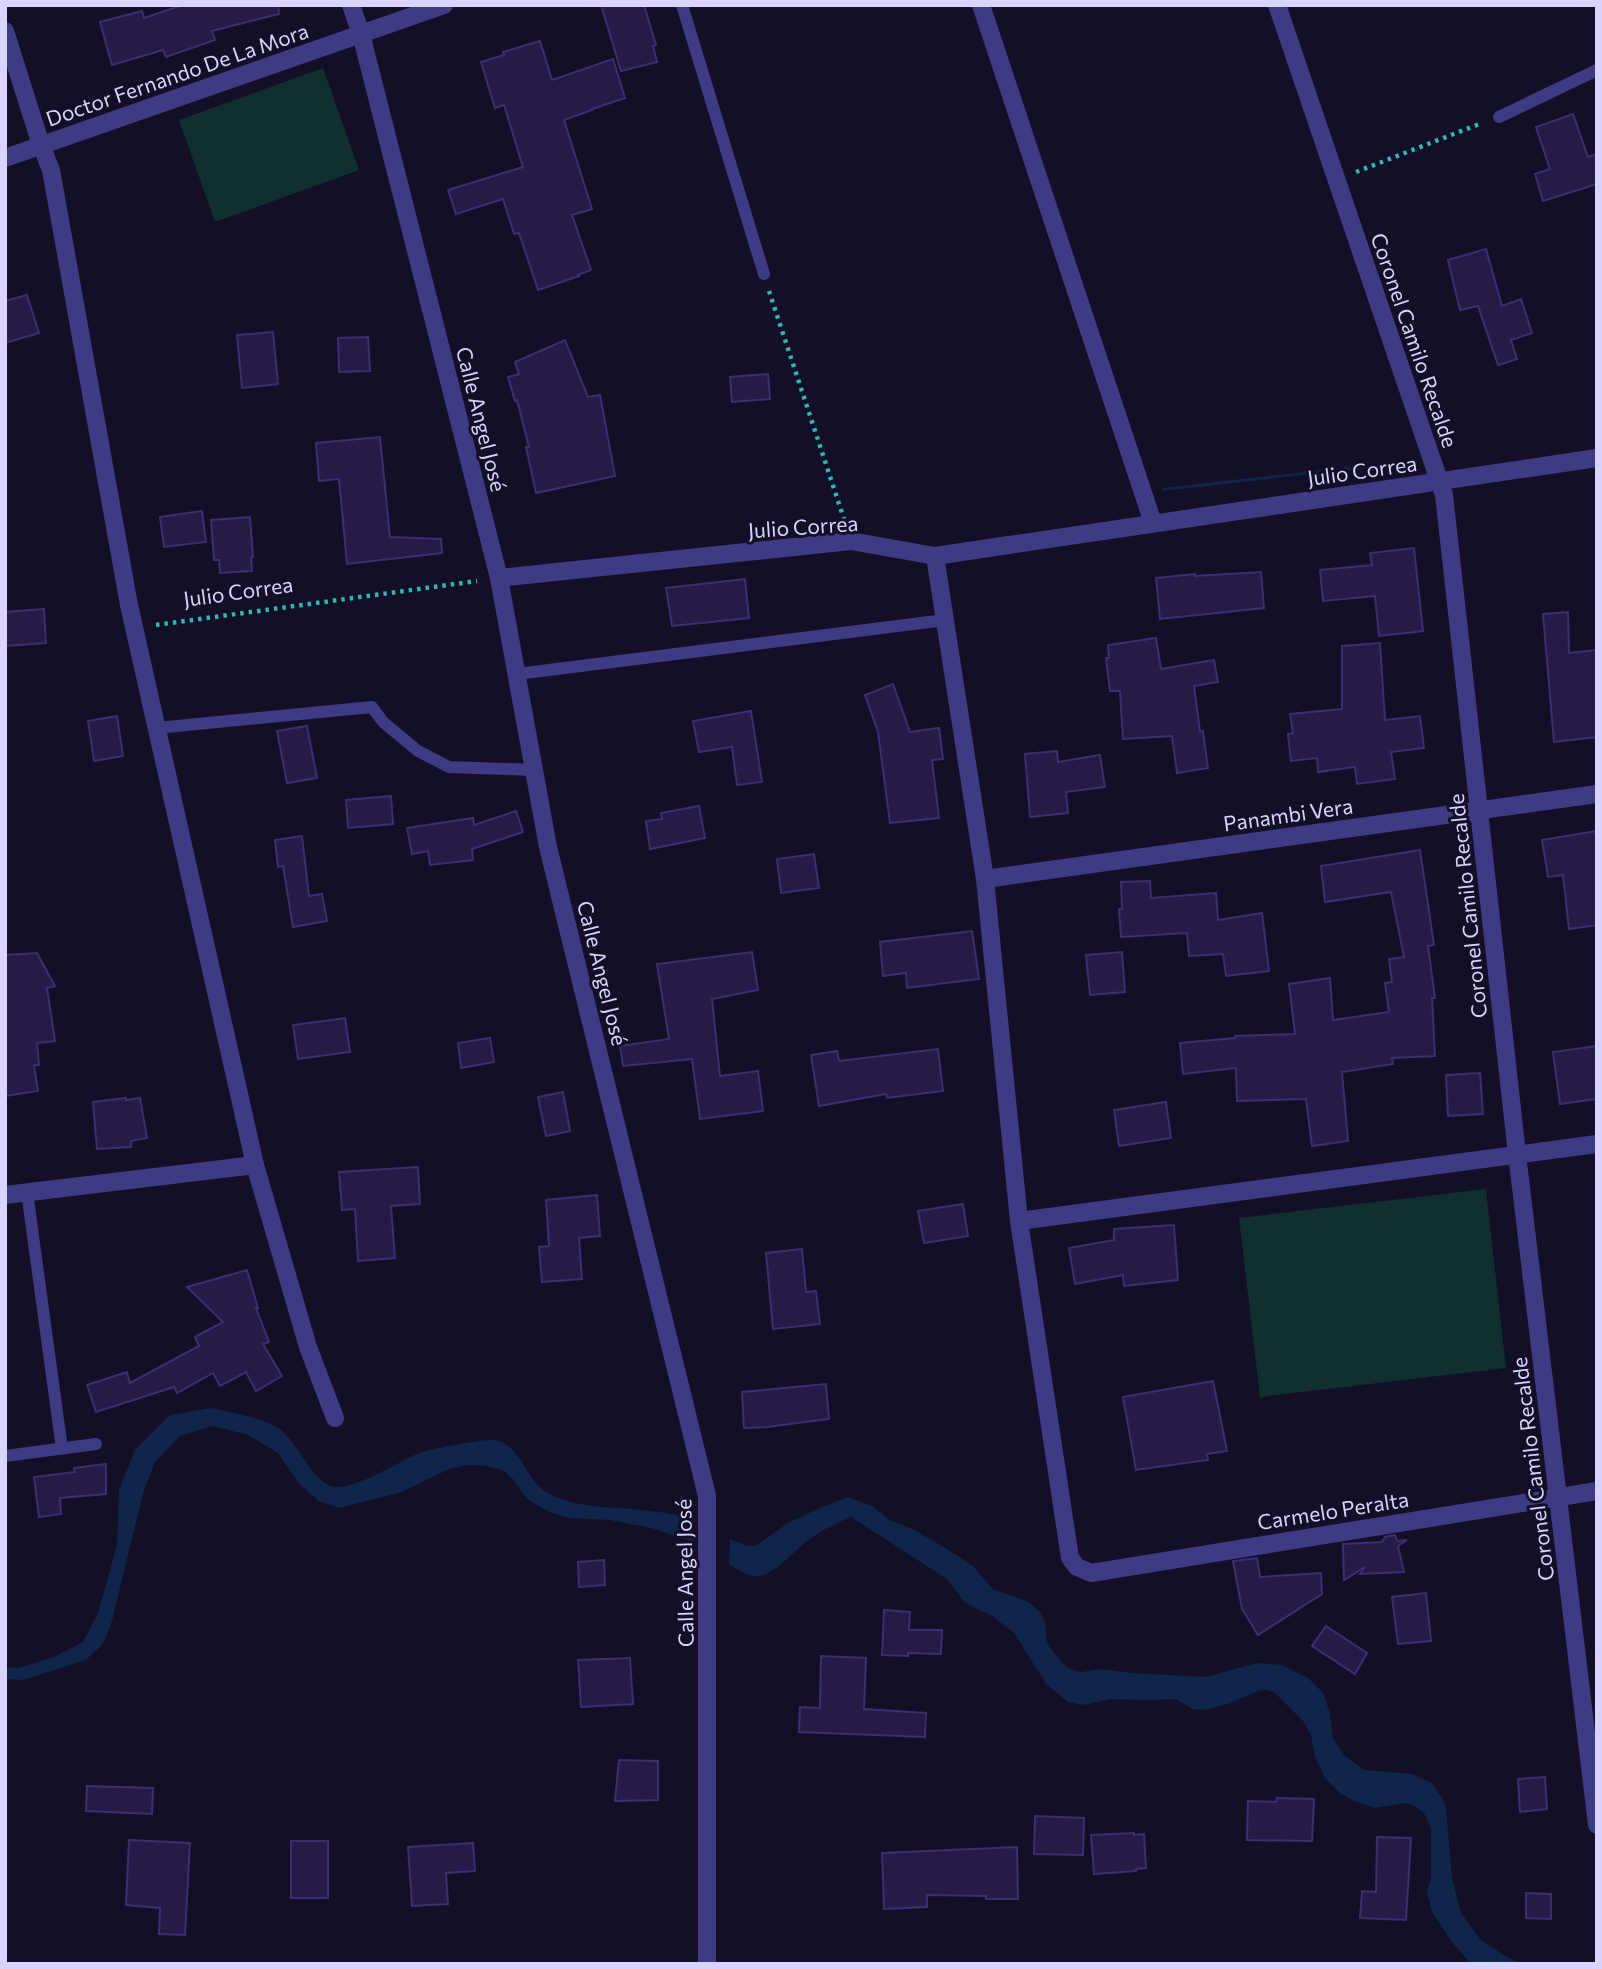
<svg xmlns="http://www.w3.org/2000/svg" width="1602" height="1969" font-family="Commissioner,sans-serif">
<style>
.green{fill:#122f2f}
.water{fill:#0f254a}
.building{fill:#251b46;stroke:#3c2e72;stroke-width:2}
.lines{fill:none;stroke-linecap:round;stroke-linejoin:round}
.path{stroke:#30b6b0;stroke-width:4.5;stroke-dasharray:3.5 5;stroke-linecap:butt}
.lane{stroke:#3e3b84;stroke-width:12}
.street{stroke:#3e3b84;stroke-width:18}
.labels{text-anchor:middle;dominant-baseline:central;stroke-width:6;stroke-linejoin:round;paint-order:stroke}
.street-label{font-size:21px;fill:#d9d4ff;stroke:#130f26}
</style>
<rect width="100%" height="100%" fill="#130f26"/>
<g class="green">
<path d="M 323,68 L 359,170 L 215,222 L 179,120 Z"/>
<path d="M 1486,1189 L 1506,1368 L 1260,1397 L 1239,1218 Z"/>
</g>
<g class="water">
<path d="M 1400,461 L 1401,464 L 1163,491 L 1162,488 Z"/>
<path d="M 211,1408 C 233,1413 258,1416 278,1428 C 298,1441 311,1480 331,1486 C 354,1493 402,1458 425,1451 C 437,1448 482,1439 493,1440 C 521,1442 525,1481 548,1493 C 582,1511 622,1506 658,1512 C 671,1513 683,1517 695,1519 L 693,1542 L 651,1528 L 610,1520 L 569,1518 L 549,1512 L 527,1499 L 513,1479 L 503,1470 L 486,1466 L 469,1465 L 449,1469 L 402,1492 L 339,1508 L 319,1501 L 299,1484 L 278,1453 L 248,1435 L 213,1426 L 180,1436 L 155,1462 L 143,1493 L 112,1621 L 103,1644 L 86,1660 L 23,1680 L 5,1679 L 5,1667 L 18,1668 L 54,1657 L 83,1642 L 98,1613 L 117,1545 L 119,1490 L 135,1450 L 170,1415 Z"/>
<path d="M 848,1497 L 872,1506 L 890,1520 L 912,1529 L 944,1547 L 973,1566 L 993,1589 L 1029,1602 L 1040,1612 L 1045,1622 L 1047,1642 L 1052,1650 L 1062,1663 L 1070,1669 L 1081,1672 L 1102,1669 L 1132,1673 L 1206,1677 L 1257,1663 L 1282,1665 L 1308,1678 L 1324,1694 L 1330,1714 L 1333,1739 L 1345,1756 L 1364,1770 L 1412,1774 L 1432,1783 L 1442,1798 L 1446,1808 L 1452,1878 L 1461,1913 L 1481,1940 L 1504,1955 L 1521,1964 L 1471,1964 L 1452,1942 L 1432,1912 L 1427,1892 L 1431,1877 L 1431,1828 L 1424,1813 L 1415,1806 L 1407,1803 L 1374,1808 L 1354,1801 L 1340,1793 L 1325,1778 L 1315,1757 L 1311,1735 L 1303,1721 L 1274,1692 L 1266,1690 L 1258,1691 L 1228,1704 L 1205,1710 L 1192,1709 L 1176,1699 L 1149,1700 L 1111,1699 L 1083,1705 L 1068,1702 L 1047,1685 L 1014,1633 L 992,1616 L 965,1603 L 949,1581 L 933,1570 L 851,1517 C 835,1523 821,1531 807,1541 C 794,1551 775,1574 759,1576 C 747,1577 738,1570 729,1564 L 730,1539 L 747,1546 L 757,1545 L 788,1523 L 822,1507 Z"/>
</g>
<g class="building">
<path d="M 183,5 L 278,5 L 279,14 L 212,31 L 215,40 L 166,57 L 163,50 L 112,65 L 100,22 L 142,11 L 144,18 Z"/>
<path d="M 601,5 L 644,5 L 656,45 L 653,46 L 657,62 L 621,71 Z"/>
<path d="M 540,41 L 552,80 L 613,59 L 625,98 L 592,109 L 592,110 L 564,120 L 592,209 L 572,215 L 591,270 L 578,275 L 579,276 L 538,290 L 519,233 L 514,234 L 503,199 L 456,214 L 448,190 L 523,167 L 504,105 L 495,108 L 481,62 L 504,55 L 503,52 Z"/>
<path d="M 1573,114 L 1588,157 L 1597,154 L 1597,184 L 1543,201 L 1535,174 L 1550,169 L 1536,127 Z"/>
<path d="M 1486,249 L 1502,306 L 1521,299 L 1532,333 L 1511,340 L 1517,359 L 1498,365 L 1478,306 L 1460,310 L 1448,260 Z"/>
<path d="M 27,295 L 39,333 L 5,343 L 5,301 Z"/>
<path d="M 273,332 L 278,384 L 242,388 L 237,335 Z"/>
<path d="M 368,337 L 370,371 L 339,372 L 338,338 Z"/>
<path d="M 565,340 L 588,397 L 600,395 L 615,476 L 536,493 L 526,447 L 529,447 L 517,400 L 515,401 L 508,377 L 519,374 L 515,362 Z"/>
<path d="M 768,374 L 770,399 L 732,402 L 730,377 Z"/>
<path d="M 380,437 L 390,537 L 441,539 L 442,553 L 347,564 L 339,479 L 319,481 L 316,443 Z"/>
<path d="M 202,511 L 206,542 L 164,547 L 160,517 Z"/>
<path d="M 250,517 L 253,557 L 251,558 L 252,571 L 220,573 L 219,560 L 214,560 L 211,520 Z"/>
<path d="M 1414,548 L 1423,631 L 1379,636 L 1375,596 L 1323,601 L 1320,570 L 1372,565 L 1370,553 Z"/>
<path d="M 1261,572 L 1264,608 L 1160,619 L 1156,578 L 1195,574 L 1195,576 Z"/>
<path d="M 745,579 L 749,618 L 672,626 L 666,588 Z"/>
<path d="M 44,609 L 46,643 L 5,646 L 5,612 Z"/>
<path d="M 1568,612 L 1569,653 L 1597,650 L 1597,737 L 1554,742 L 1543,614 Z"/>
<path d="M 1156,638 L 1161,669 L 1214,660 L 1218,682 L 1194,686 L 1200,732 L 1203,731 L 1208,768 L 1177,773 L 1172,736 L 1123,739 L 1120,691 L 1110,691 L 1106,658 L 1109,658 L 1108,645 Z"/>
<path d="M 1380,643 L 1385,720 L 1420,716 L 1424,748 L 1391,752 L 1395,779 L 1357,784 L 1355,767 L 1318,772 L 1317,758 L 1291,761 L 1288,734 L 1293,733 L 1290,714 L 1342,709 L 1342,646 Z"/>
<path d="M 893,684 L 910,732 L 939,728 L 943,759 L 932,760 L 939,818 L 890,823 L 878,732 L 865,695 Z"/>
<path d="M 751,711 L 762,782 L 737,785 L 732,747 L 699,752 L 693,721 Z"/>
<path d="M 117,716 L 123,756 L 94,761 L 88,721 Z"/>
<path d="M 307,726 L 317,778 L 287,783 L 277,731 Z"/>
<path d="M 1057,751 L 1058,762 L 1100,755 L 1105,787 L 1066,792 L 1068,813 L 1030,817 L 1025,754 Z"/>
<path d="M 391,796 L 393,824 L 348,828 L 346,800 Z"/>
<path d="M 699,806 L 705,838 L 650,849 L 646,821 L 662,819 L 661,813 Z"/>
<path d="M 516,811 L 523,832 L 472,849 L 473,860 L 430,865 L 428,851 L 412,854 L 407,828 L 473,818 L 474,825 Z"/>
<path d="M 1597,831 L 1597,925 L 1569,929 L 1563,875 L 1548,877 L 1542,840 Z"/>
<path d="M 302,836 L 309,896 L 322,894 L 327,921 L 293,927 L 283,866 L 278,867 L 275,840 Z"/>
<path d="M 1420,850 L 1434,945 L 1428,946 L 1435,998 L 1432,998 L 1435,1056 L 1392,1058 L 1393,1064 L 1342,1072 L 1348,1141 L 1312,1146 L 1306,1099 L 1237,1101 L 1236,1068 L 1183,1074 L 1180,1043 L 1235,1038 L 1235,1036 L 1295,1034 L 1289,984 L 1330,978 L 1333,1020 L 1389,1012 L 1385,983 L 1392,982 L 1389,959 L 1404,957 L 1391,892 L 1325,902 L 1321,866 Z"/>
<path d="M 814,854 L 819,888 L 781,893 L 777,859 Z"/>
<path d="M 1150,881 L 1151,898 L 1216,893 L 1218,920 L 1262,913 L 1269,971 L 1226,976 L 1223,954 L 1189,956 L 1187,933 L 1121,937 L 1119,909 L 1122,909 L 1121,882 Z"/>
<path d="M 972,931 L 979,979 L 907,988 L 906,973 L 883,976 L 880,942 Z"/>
<path d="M 752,952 L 758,990 L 712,999 L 720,1076 L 758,1071 L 763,1111 L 700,1119 L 692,1059 L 623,1066 L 620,1046 L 669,1039 L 657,964 Z"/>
<path d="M 1122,952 L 1125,992 L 1090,995 L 1086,955 Z"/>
<path d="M 37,953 L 55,986 L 47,988 L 55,1041 L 37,1043 L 39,1065 L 34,1065 L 38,1091 L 5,1096 L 5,955 Z"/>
<path d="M 345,1018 L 350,1052 L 298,1059 L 293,1025 Z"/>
<path d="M 490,1038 L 494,1062 L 461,1068 L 458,1043 Z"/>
<path d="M 1597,1046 L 1597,1099 L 1560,1104 L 1553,1052 Z"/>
<path d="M 938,1049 L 943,1091 L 887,1098 L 886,1094 L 819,1106 L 811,1055 L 837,1051 L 839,1061 Z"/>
<path d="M 1480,1073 L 1483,1114 L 1448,1116 L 1446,1075 Z"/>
<path d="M 563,1092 L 570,1131 L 546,1136 L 538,1097 Z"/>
<path d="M 126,1098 L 126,1100 L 140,1098 L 147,1138 L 131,1141 L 131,1147 L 97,1149 L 93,1102 Z"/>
<path d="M 1166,1102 L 1171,1138 L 1119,1146 L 1114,1110 Z"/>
<path d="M 418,1167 L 420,1204 L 391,1206 L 395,1258 L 358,1261 L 355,1209 L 342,1210 L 339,1172 Z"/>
<path d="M 597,1195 L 600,1236 L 579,1238 L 582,1279 L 542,1282 L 539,1247 L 549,1246 L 546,1200 Z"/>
<path d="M 963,1204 L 968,1236 L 924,1243 L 918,1211 Z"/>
<path d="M 1174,1225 L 1178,1280 L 1124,1286 L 1123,1275 L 1075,1284 L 1069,1248 L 1114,1240 L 1114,1229 Z"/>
<path d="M 802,1249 L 806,1292 L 816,1291 L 820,1324 L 773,1329 L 766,1253 Z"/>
<path d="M 247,1270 L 258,1308 L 256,1308 L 269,1342 L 263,1344 L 282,1376 L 256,1391 L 246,1372 L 220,1386 L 213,1373 L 177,1393 L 174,1387 L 96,1412 L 87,1385 L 127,1372 L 130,1383 L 199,1346 L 195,1337 L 223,1322 L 187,1287 Z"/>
<path d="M 1213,1381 L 1227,1451 L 1207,1454 L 1208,1460 L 1136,1470 L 1123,1397 Z"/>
<path d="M 826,1384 L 829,1419 L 767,1427 L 744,1428 L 742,1392 Z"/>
<path d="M 106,1464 L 106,1494 L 60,1498 L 61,1514 L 39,1517 L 34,1477 L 75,1472 L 74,1468 Z"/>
<path d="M 1395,1535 L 1397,1541 L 1407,1540 L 1398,1546 L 1404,1572 L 1360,1574 L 1365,1567 L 1344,1580 L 1343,1544 L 1382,1542 L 1385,1537 Z"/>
<path d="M 1257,1558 L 1260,1577 L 1321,1573 L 1322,1594 L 1258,1635 L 1242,1609 L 1233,1561 Z"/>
<path d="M 604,1560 L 605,1585 L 579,1587 L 578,1562 Z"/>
<path d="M 1426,1593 L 1431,1641 L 1398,1644 L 1392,1597 Z"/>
<path d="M 884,1610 L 910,1612 L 909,1630 L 942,1630 L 941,1654 L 908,1653 L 908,1656 L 882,1655 Z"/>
<path d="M 1326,1626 L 1367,1653 L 1355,1674 L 1312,1646 Z"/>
<path d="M 821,1656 L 866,1658 L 864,1709 L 926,1713 L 925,1737 L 799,1732 L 800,1707 L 820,1708 Z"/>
<path d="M 630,1658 L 633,1704 L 581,1707 L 578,1660 Z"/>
<path d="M 619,1760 L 658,1761 L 658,1800 L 615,1801 Z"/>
<path d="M 1545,1777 L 1547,1809 L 1520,1812 L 1518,1779 Z"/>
<path d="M 87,1786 L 153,1788 L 152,1814 L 86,1811 Z"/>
<path d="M 1277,1798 L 1314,1799 L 1312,1841 L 1247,1840 L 1248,1801 L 1276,1802 Z"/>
<path d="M 1035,1816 L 1084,1818 L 1083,1855 L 1034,1854 Z"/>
<path d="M 1134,1833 L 1134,1835 L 1144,1834 L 1146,1868 L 1136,1869 L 1136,1871 L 1094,1874 L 1091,1835 Z"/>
<path d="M 1377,1837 L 1411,1838 L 1406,1920 L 1360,1918 L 1362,1891 L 1376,1892 Z"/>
<path d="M 129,1840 L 190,1843 L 185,1935 L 159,1934 L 160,1908 L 126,1905 Z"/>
<rect x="291" y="1841" width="37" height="57"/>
<path d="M 473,1843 L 475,1871 L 446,1873 L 448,1904 L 412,1906 L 408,1847 Z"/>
<path d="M 1017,1847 L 1018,1899 L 986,1899 L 986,1896 L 927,1895 L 927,1907 L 884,1909 L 882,1853 Z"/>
<path d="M 1526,1893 L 1551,1894 L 1551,1919 L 1526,1918 Z"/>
</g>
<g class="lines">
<g class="path">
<path d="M 1356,172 L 1482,123"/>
<path d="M 769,291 L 844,519"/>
<path d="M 156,625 L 477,581"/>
</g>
<g class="lane">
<path d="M 682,5 L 764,274"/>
<path d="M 1499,117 L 1597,70"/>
<path d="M 517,674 L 945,620"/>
<path d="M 157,728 L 372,707 L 383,722 L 418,751 L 449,767 L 534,770"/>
<path d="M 27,1192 L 62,1449"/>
<path d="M 5,1456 L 96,1444"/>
</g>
<g class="street">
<path d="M 351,5 L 361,34 L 499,578 L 548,847 L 707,1496 L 707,1964"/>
<path d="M 981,5 L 1153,523"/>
<path d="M 1277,5 L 1444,495 L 1517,1154 L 1597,1825"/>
<path d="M 5,31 L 41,145 L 51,170 L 129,605 L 255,1165 L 308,1347 L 335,1418"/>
<path d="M 5,158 L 444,5"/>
<path d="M 935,556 L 985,879 L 1019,1221 L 1070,1558 L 1077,1567 L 1091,1573 L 1597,1491"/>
<path d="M 499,578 L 851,541 L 935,556 L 1597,458"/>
<path d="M 985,879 L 1597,794"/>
<path d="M 5,1195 L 255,1165"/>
<path d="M 1019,1221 L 1597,1144"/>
</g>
</g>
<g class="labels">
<g class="street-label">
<text transform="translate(177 74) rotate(-19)">Doctor Fernando De La Mora</text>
<text transform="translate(1415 340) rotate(71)">Coronel Camilo Recalde</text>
<text transform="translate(482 419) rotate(76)">Calle Angel José</text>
<text transform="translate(1362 470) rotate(-8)">Julio Correa</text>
<text transform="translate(803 526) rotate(-4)">Julio Correa</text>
<text transform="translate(238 591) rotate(-8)">Julio Correa</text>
<text transform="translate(1288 814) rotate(-8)">Panambi Vera</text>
<text transform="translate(1467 906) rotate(-96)">Coronel Camilo Recalde</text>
<text transform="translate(603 973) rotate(76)">Calle Angel José</text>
<text transform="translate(1532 1469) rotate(-97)">Coronel Camilo Recalde</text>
<text transform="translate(1333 1510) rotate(-9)">Carmelo Peralta</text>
<text transform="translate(684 1573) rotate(-91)">Calle Angel José</text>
</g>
</g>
<rect width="1602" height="1969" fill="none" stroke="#d9d4ff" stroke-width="14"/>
</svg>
